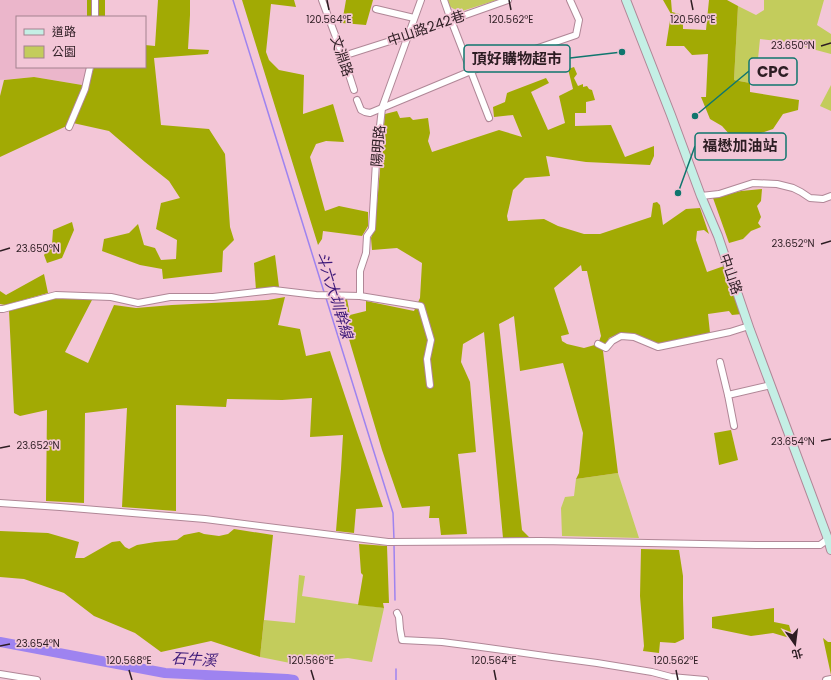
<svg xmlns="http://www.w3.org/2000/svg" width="831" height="680" font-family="Poppins,'Noto Sans TC',sans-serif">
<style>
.built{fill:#ebb6cb}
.green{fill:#c3cc5c}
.forest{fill:#a2aa04;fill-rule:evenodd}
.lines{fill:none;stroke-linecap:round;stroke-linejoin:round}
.stream{stroke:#9e83f0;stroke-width:1.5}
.river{stroke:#9e83f0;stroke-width:10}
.minor-casing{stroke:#b08797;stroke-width:8}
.secondary-casing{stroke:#b08797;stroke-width:10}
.minor{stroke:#fff;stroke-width:6}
.secondary{stroke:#c4efe5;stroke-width:8}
.ticks{fill:none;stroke:#2d1d23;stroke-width:1.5}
.labels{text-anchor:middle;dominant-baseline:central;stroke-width:3.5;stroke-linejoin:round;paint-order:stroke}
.street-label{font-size:14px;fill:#2d1d23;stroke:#f3c6d7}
.water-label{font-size:15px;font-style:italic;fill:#3d1979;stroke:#f3c6d7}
.ticks-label{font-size:10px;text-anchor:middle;fill:#2d1d23;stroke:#f3c6d7;stroke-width:3.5;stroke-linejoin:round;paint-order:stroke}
.leader{fill:none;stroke:#0f766e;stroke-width:1.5}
.callout-dot{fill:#0f766e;stroke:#f3c6d7;stroke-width:1.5}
.callout{fill:#f3c6d7;stroke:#0f766e;stroke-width:1.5}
.callout-label{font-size:15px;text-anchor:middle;font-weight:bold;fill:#2d1d23}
</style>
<rect width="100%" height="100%" fill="#f3c6d7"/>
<path class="built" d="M 0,0 L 87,0 L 87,17 L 17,17 L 17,67 L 94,67 L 88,86 L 34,77 L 0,80 Z"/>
<g class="green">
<path d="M 448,0 L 497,0 L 459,12 L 449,6 Z"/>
<path d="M 764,0 L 824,0 L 817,25 L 831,34 L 831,54 L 786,42 L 760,39 L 756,79 L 750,83 L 734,80 L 738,6 L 756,15 L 764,10 Z"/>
<path d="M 831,85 L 831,111 L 820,106 Z"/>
<path d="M 618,473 L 639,538 L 562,536 L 561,508 L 565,497 L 574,496 L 576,479 Z"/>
<path d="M 299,575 L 305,576 L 302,596 L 384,608 L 372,662 L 348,658 L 290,663 L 260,657 L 264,620 L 295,623 Z"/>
</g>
<g class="forest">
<rect x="87" y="0" width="18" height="17"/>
<path d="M 158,0 L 190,0 L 190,15 L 188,49 L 209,50 L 208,54 L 154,58 L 161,125 L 209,129 L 225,154 L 230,227 L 234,240 L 223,251 L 222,272 L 163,279 L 162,269 L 140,265 L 102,251 L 104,239 L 129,233 L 138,224 L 144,245 L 155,248 L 161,260 L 176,259 L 177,240 L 156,229 L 161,203 L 180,198 L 169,181 L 145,162 L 109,131 L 73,123 L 0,157 L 0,96 L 4,80 L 34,77 L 88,86 L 94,67 L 145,67 L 145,45 L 155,46 Z"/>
<path d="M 242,0 L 294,0 L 296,7 L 271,4 L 266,52 L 269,60 L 279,70 L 304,75 L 303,114 L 333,104 L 344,142 L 326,141 L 316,144 L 310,157 L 325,211 L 339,206 L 368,212 L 368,226 L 362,236 L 323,231 L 322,239 L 318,245 Z"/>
<path d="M 346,0 L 373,0 L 366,25 L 342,23 Z"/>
<path d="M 663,0 L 671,0 L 672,12 L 683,15 L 683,29 L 706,30 L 709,0 L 727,0 L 738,6 L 734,80 L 750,83 L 750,92 L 799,100 L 798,110 L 783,114 L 773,129 L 758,134 L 730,135 L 722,126 L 710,119 L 701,97 L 706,97 L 708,54 L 692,55 L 684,46 L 666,46 L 671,14 Z"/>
<path d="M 574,67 L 577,74 L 574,78 L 578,86 L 583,84 L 583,87 L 587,86 L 589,89 L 592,90 L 595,100 L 586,102 L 586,113 L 575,113 L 575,126 L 611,125 L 625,157 L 654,146 L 654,156 L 650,165 L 586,162 L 546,156 L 550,176 L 525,178 L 513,190 L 507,216 L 508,221 L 544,219 L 558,226 L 584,234 L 600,234 L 651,217 L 653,203 L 657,202 L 660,205 L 663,225 L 686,209 L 700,208 L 709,234 L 704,230 L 697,231 L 696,240 L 707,272 L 724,266 L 742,314 L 732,315 L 729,311 L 708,314 L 710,333 L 658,344 L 634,334 L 620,333 L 609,338 L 603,351 L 618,473 L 576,479 L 579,473 L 583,433 L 563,363 L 520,371 L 514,316 L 499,324 L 522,530 L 529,537 L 503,538 L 484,332 L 463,344 L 461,362 L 470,382 L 476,452 L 458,454 L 467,534 L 441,535 L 439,518 L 429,518 L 430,506 L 402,508 L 382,450 L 337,299 L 347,299 L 350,315 L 366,311 L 366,301 L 414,311 L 420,298 L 422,263 L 397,248 L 372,250 L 371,238 L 375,226 L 385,114 L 397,111 L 400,118 L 410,117 L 413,120 L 428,118 L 430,133 L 428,141 L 432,152 L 499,130 L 522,137 L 513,115 L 494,117 L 493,107 L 505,102 L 507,93 L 546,78 L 549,83 L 531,92 L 548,130 L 565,123 L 559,96 L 573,89 L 568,69 ZM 581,265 L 582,271 L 587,271 L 601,336 L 598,344 L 584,348 L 567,344 L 562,341 L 561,336 L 569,334 L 554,288 Z"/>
<path d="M 762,189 L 761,201 L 757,206 L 761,217 L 758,223 L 761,227 L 751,231 L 743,239 L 729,243 L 713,198 L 741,191 Z"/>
<path d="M 72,222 L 74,230 L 62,258 L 47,263 L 44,255 L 52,244 L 53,230 Z"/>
<path d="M 275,255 L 279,287 L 256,290 L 254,263 Z"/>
<path d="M 44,274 L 48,293 L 5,305 L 0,304 L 0,291 L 6,295 Z"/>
<path d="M 285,297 L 278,325 L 300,329 L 306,356 L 330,351 L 357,432 L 383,507 L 356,509 L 354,533 L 336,531 L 341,469 L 343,435 L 310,437 L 312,398 L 282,400 L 227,399 L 226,407 L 176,405 L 176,511 L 122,507 L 127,408 L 85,413 L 84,503 L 46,501 L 47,410 L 20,416 L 14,413 L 9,311 L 57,298 L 92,300 L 65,352 L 88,363 L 114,305 L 136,308 L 172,305 L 268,300 Z"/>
<path d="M 731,430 L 738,460 L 719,465 L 714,433 Z"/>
<path d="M 234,529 L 273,535 L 260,657 L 211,641 L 161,652 L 135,633 L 94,616 L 64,593 L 24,579 L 0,577 L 0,531 L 48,533 L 79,542 L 75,558 L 84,558 L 112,542 L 120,541 L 125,547 L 129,549 L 137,545 L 155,542 L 177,540 L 184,535 L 199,532 L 204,534 L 219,536 L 228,534 Z"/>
<path d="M 359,544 L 387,546 L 389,603 L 383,603 L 384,608 L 358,605 L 363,575 L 361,573 Z"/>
<path d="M 641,549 L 679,550 L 683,576 L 683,598 L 684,639 L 675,643 L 660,642 L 659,653 L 643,651 L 644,646 L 640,596 Z"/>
<path d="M 774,608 L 774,622 L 789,625 L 793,639 L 773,633 L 751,636 L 712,628 L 712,617 Z"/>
<path d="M 823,638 L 828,642 L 831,642 L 831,675 Z"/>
</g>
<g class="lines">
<g class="stream">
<path d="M 233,0 L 324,292"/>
<path d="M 326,298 L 393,513 L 394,540"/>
<path d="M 394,544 L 395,600"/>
<path d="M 396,680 L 396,669"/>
</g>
<path class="river" d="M 0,642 L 165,673 L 287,679 L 294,680"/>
<g class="minor-casing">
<g id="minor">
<path d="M 95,0 L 95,17"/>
<path d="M 322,0 L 343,56 L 354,90"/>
<path d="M 444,0 L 451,20 L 489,118"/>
<path d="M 376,9 L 414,18"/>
<path d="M 343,56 L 409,35 L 508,0"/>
<path d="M 357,100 L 361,110 L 365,112 L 370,113 L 471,71 L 576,35 L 579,20 L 570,0"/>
<path d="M 69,127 L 85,89 L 90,67"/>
<path d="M 701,196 L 719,194 L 753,183 L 777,184 L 793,188 L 801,192 L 810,198 L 823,199 L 831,196"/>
<path d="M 360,296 L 360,271 L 366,253 L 367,236 L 372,229 L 376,162 L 382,108 L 421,0"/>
<path d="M 0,309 L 3,309 L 56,295 L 111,297 L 138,303 L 170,297 L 213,297 L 274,290 L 316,295 L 360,296 L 421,306 L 431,340 L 427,359 L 430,385"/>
<path d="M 598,344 L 606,348 L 612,341 L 621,336 L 634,337 L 658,347 L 730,332 L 749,326"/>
<path d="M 720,362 L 728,395"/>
<path d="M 734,426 L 728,395 L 771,385"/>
<path d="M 0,503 L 60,507 L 205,519 L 388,542 L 540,541 L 756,545 L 820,545 L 828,539"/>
<path d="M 397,613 L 399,617 L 400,629 L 402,640 L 442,642 L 481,647 L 552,657 L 597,663 L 652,672 L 671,677 L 705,680"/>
<path d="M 0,674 L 37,680"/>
<path d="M 826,680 L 831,679"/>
</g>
</g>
<g class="secondary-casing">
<path id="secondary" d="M 626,0 L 671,115 L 701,196 L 718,236 L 750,330 L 828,539 L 831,550"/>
</g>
<use href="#minor" class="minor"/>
<use href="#secondary" class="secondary"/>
</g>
<path class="ticks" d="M 327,0 L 329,10M 509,0 L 511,10M 691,0 L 693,10M 821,46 L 831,43M 821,244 L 831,241M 0,251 L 10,248M 821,441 L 831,439M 0,448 L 10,446M 0,646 L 10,644M 129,670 L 132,680M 311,670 L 314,680M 494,670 L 496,680M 676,670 L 678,680"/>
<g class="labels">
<g class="street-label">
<text transform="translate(426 28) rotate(-19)">中山路242巷</text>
<text transform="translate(342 56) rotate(71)">文淵路</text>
<text transform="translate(378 146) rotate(-85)">陽明路</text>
<text transform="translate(731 274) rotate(71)">中山路</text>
</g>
<g class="water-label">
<text transform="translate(335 295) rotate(73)">斗六大圳幹線</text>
<text transform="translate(194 659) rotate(3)">石牛溪</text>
</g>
</g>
<g class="ticks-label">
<text x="693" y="23">120.560°E</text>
<text x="329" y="23">120.564°E</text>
<text x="511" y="23">120.562°E</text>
<text x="793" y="49">23.650°N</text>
<text x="793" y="247">23.652°N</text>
<text x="38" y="252">23.650°N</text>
<text x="793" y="445">23.654°N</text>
<text x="38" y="449">23.652°N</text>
<text x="38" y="647">23.654°N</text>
<text x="129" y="664">120.568°E</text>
<text x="311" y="664">120.566°E</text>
<text x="494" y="664">120.564°E</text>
<text x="676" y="664">120.562°E</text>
</g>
<path class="leader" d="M622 52L570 58M695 116L749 71M678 193L695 146"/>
<g class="callout-dot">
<circle cx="622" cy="52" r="4"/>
<circle cx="695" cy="116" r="4"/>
<circle cx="678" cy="193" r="4"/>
</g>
<g class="callout">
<rect x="464" y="45" width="106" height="27" rx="4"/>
<rect x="749" y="58" width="48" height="27" rx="4"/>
<rect x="695" y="133" width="91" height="27" rx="4"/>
</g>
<g class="callout-label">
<text x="517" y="64">頂好購物超市</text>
<text x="773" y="77">CPC</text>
<text x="740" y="151">福懋加油站</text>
</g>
<rect x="16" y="16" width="130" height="52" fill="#f3c6d7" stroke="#a4828f"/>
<rect x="24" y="29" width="20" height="6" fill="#c4efe5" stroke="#a4828f"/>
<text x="52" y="36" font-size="12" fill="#2d1d23">道路</text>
<rect x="24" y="46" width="20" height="12" fill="#c3cc5c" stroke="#a4828f"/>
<text x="52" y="56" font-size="12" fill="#2d1d23">公園</text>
<g transform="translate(795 644) rotate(166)" stroke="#f3c6d7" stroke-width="3" paint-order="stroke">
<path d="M0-3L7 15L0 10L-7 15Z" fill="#2d1d23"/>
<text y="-6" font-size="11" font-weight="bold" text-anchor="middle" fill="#2d1d23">北</text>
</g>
</svg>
